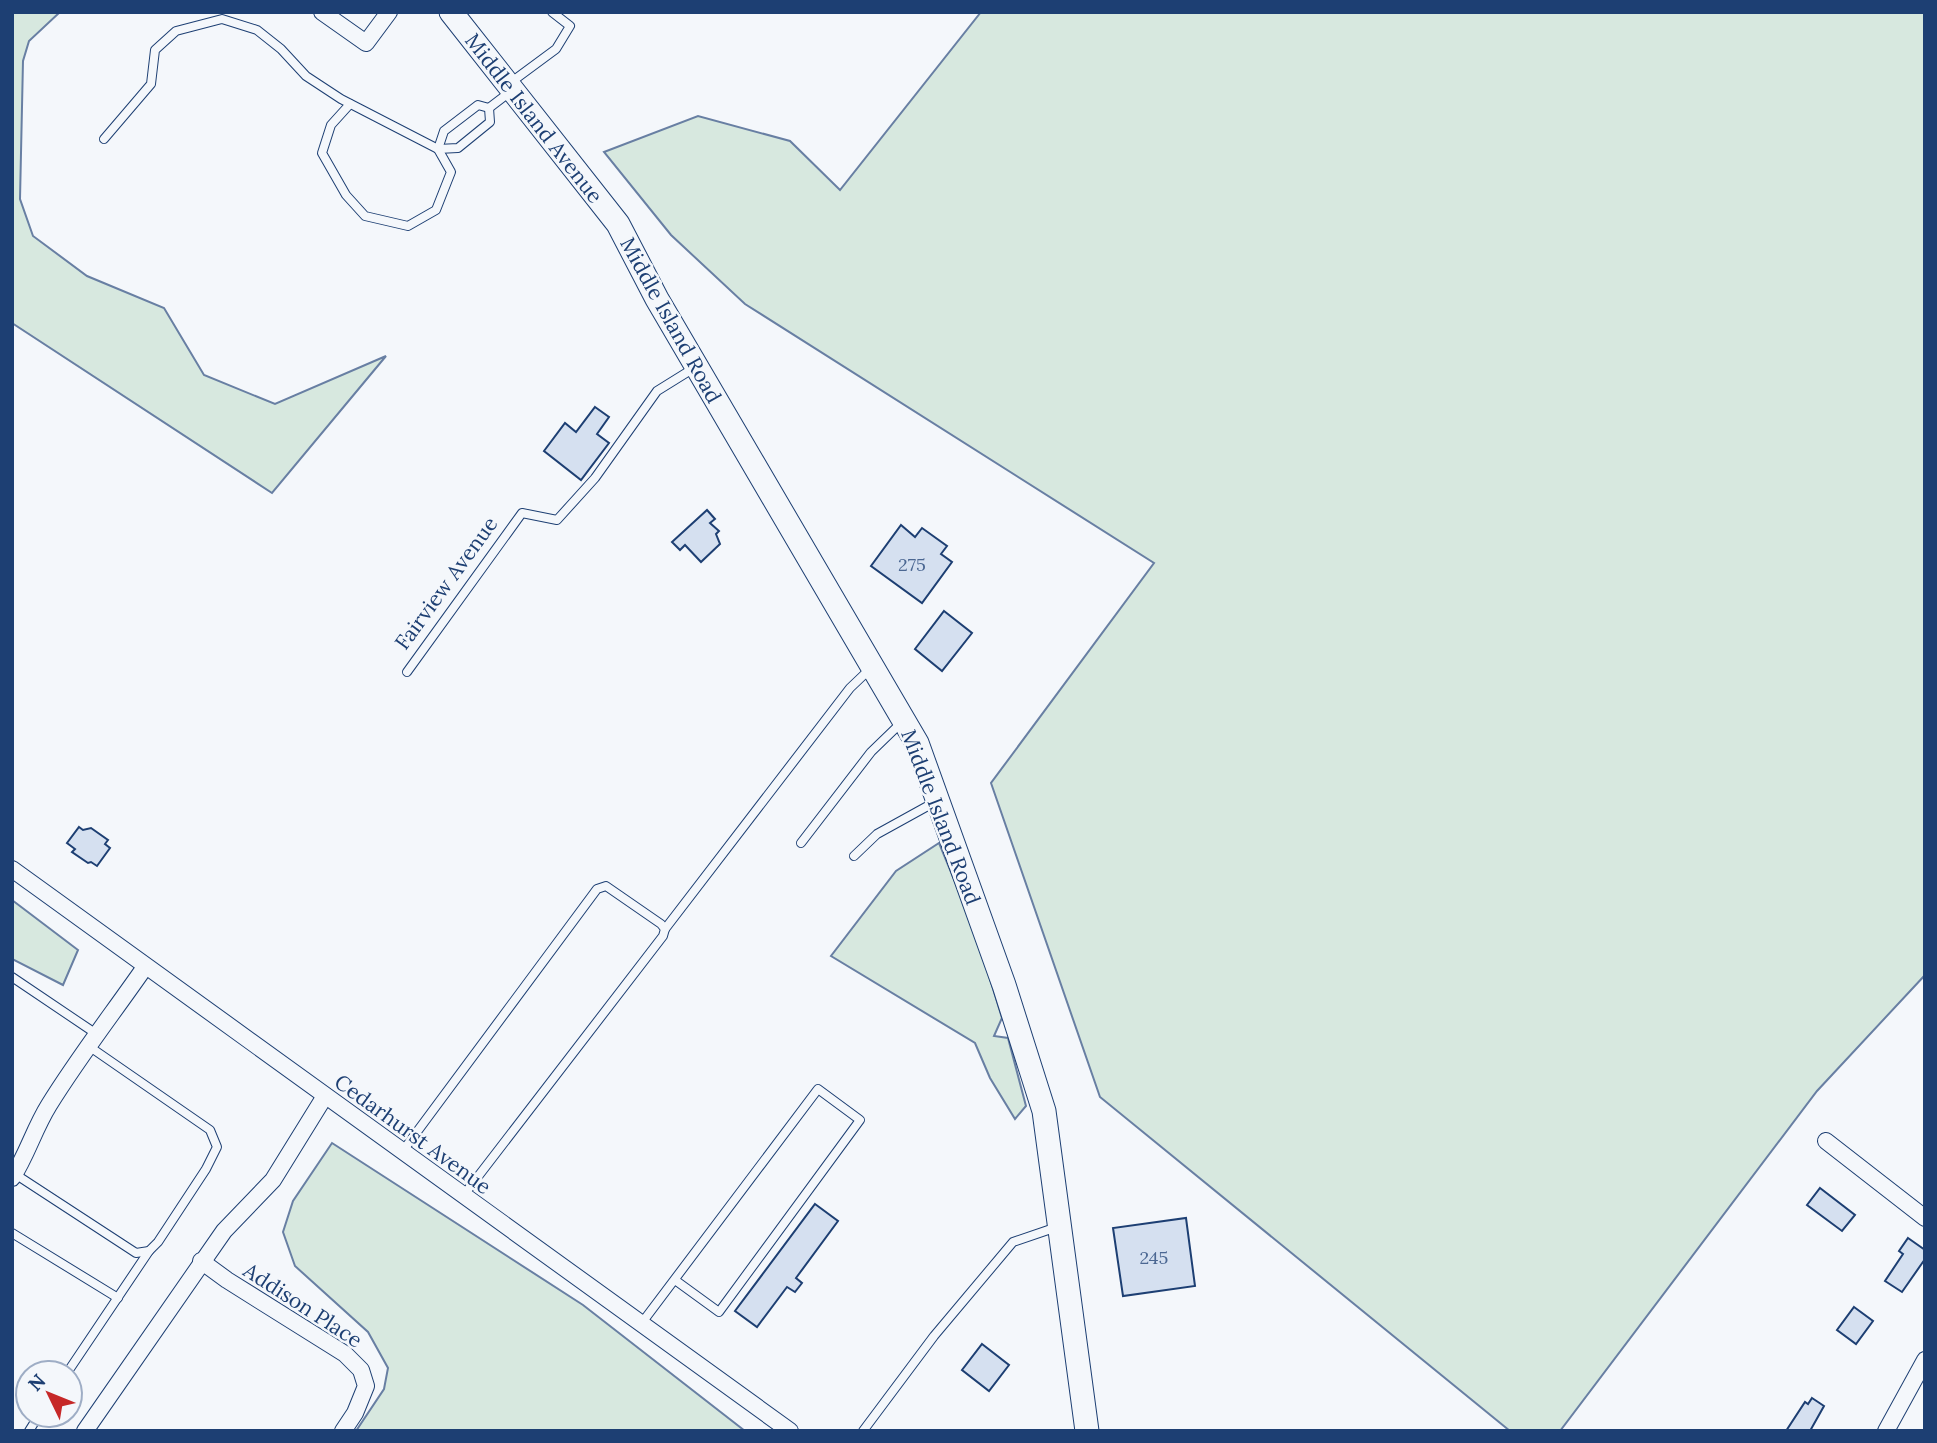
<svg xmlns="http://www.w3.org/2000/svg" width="1937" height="1443" font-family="Lora,serif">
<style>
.green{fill:#d7e8df;stroke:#687fa3;stroke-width:2}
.building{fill:#d5e0f0;stroke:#1d3f73;stroke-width:2}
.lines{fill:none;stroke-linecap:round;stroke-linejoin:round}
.lane-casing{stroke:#1d3f73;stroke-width:10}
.street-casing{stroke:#1d3f73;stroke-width:18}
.secondary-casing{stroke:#1d3f73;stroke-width:25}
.lane{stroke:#f4f7fb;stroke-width:8}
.street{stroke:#f4f7fb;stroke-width:16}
.secondary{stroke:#f4f7fb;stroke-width:23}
.labels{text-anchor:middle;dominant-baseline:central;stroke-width:5;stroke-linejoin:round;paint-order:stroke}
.number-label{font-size:18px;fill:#4b6792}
.street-label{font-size:21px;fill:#1d3f73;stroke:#f4f7fb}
</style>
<rect width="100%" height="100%" fill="#f4f7fb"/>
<g class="green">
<path d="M 12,12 L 60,12 L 29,41 L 23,61 L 20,199 L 33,236 L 87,276 L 164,308 L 204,375 L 275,404 L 386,356 L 272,493 L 12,323 Z"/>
<path d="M 981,12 L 1925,12 L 1925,975 L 1817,1091 L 1560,1431 L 1510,1431 L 1100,1097 L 991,783 L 1154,563 L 745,304 L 671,235 L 604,152 L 698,116 L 790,141 L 840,190 Z"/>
<path d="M 939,843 L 975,930 L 1002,1018 L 994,1036 L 1008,1038 L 1026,1106 L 1015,1119 L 990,1078 L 975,1043 L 831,956 L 896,871 Z"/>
<path d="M 12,900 L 78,950 L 63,985 L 12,959 Z"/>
<path d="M 332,1143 L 583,1305 L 745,1431 L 356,1431 L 384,1389 L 388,1368 L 368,1332 L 295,1266 L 283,1232 L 293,1201 Z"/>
</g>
<g class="building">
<path d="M 595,407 L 609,417 L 597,434 L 609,443 L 581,480 L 544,451 L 565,423 L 576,432 Z"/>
<path d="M 707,510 L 715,519 L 710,523 L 719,531 L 716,534 L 720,544 L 701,562 L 685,545 L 680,550 L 672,542 Z"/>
<path d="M 901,525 L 915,537 L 922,528 L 947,546 L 941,554 L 952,562 L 922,603 L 871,566 Z"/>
<path d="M 944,611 L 972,633 L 942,671 L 915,649 Z"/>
<path d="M 79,827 L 83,830 L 91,828 L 108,840 L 105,844 L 110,848 L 97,866 L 91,862 L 88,863 L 72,852 L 75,849 L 67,843 Z"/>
<path d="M 1820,1188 L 1855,1215 L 1842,1231 L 1807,1205 Z"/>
<path d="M 815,1204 L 838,1221 L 796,1278 L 802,1283 L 795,1292 L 787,1287 L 757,1327 L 735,1311 Z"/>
<path d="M 1186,1218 L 1195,1286 L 1123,1296 L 1113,1228 Z"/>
<path d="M 1908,1238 L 1925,1250 L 1925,1259 L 1902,1292 L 1885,1281 L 1903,1254 L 1899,1251 Z"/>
<path d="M 1854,1307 L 1873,1321 L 1856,1344 L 1837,1330 Z"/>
<path d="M 982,1344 L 1009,1365 L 989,1391 L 962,1370 Z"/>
<path d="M 1812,1398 L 1824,1406 L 1810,1431 L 1786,1431 L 1805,1402 L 1808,1404 Z"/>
</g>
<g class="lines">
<g class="lane-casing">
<g id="lane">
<path d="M 510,83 L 556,49 L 570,26 L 552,12"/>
<path d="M 350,104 L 331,125 L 322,153 L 346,195 L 365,216 L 408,226 L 436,210 L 451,172 L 438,149 L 444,131 L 478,105 L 489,108"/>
<path d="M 489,108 L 510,92"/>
<path d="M 104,139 L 151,84 L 155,50 L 176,31 L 222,19 L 257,30 L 281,49 L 306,76 L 341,99 L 438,149 L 458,148 L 490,122 L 489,108"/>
<path d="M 407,672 L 522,513 L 557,520 L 595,478 L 657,391 L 694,368"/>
<path d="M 801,843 L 871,752 L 902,722"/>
<path d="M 854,856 L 877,834 L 935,802"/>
<path d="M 665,929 L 850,688 L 871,668"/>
<path d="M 12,977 L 98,1035"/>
<path d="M 402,1152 L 597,889 L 606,886 L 661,924 L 665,929 L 663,936 L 463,1196"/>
<path d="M 15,1174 L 136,1253 L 149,1251 L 158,1242 L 206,1169 L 217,1147 L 210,1130 L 90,1047"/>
<path d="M 12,1233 L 118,1298"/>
<path d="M 641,1324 L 818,1089 L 860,1120 L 719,1312 L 675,1280"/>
<path d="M 67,1373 L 149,1251"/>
<path d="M 29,1431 L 39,1415"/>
<path d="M 863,1431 L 934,1336 L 1013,1242 L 1057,1227"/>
</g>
</g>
<g class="street-casing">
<g id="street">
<path d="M 322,12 L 366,43 L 389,12"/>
<path d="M 12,869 L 790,1431"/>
<path d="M 1826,1141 L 1925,1218"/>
<path d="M 12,1178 C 27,1155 34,1129 49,1105 C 78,1058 113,1013 145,967"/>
<path d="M 201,1261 L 227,1280 L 345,1354 L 361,1370 L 366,1386 L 355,1413 L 343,1431"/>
<path d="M 85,1431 L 224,1231 L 273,1180 L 325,1096"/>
<path d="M 1886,1431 L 1925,1360"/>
</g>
</g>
<g class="secondary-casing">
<path id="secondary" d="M 451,12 L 618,224 L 657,299 L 917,743 L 1004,985 L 1044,1111 L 1087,1431"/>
</g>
<use href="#lane" class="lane"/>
<use href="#street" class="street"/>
<use href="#secondary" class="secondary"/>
</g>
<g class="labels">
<g class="number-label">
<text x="912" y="564">275</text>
<text x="1154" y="1257">245</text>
</g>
<g class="street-label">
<text transform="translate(534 118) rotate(52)">Middle Island Avenue</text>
<text transform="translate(671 320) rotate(61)">Middle Island Road</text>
<text transform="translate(446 583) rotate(-54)">Fairview Avenue</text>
<text transform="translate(941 817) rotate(69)">Middle Island Road</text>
<text transform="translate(413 1134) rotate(36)">Cedarhurst Avenue</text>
<text transform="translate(303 1305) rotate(33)">Addison Place</text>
</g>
</g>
<rect width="1937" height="1443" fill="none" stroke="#1d3f73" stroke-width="28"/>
<g transform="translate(49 1394) rotate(313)"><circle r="33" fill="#f4f7fb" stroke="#9eadc5" stroke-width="2"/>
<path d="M0-5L12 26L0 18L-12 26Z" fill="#c62828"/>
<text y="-10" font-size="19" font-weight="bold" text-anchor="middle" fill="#1d3f73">N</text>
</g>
</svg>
